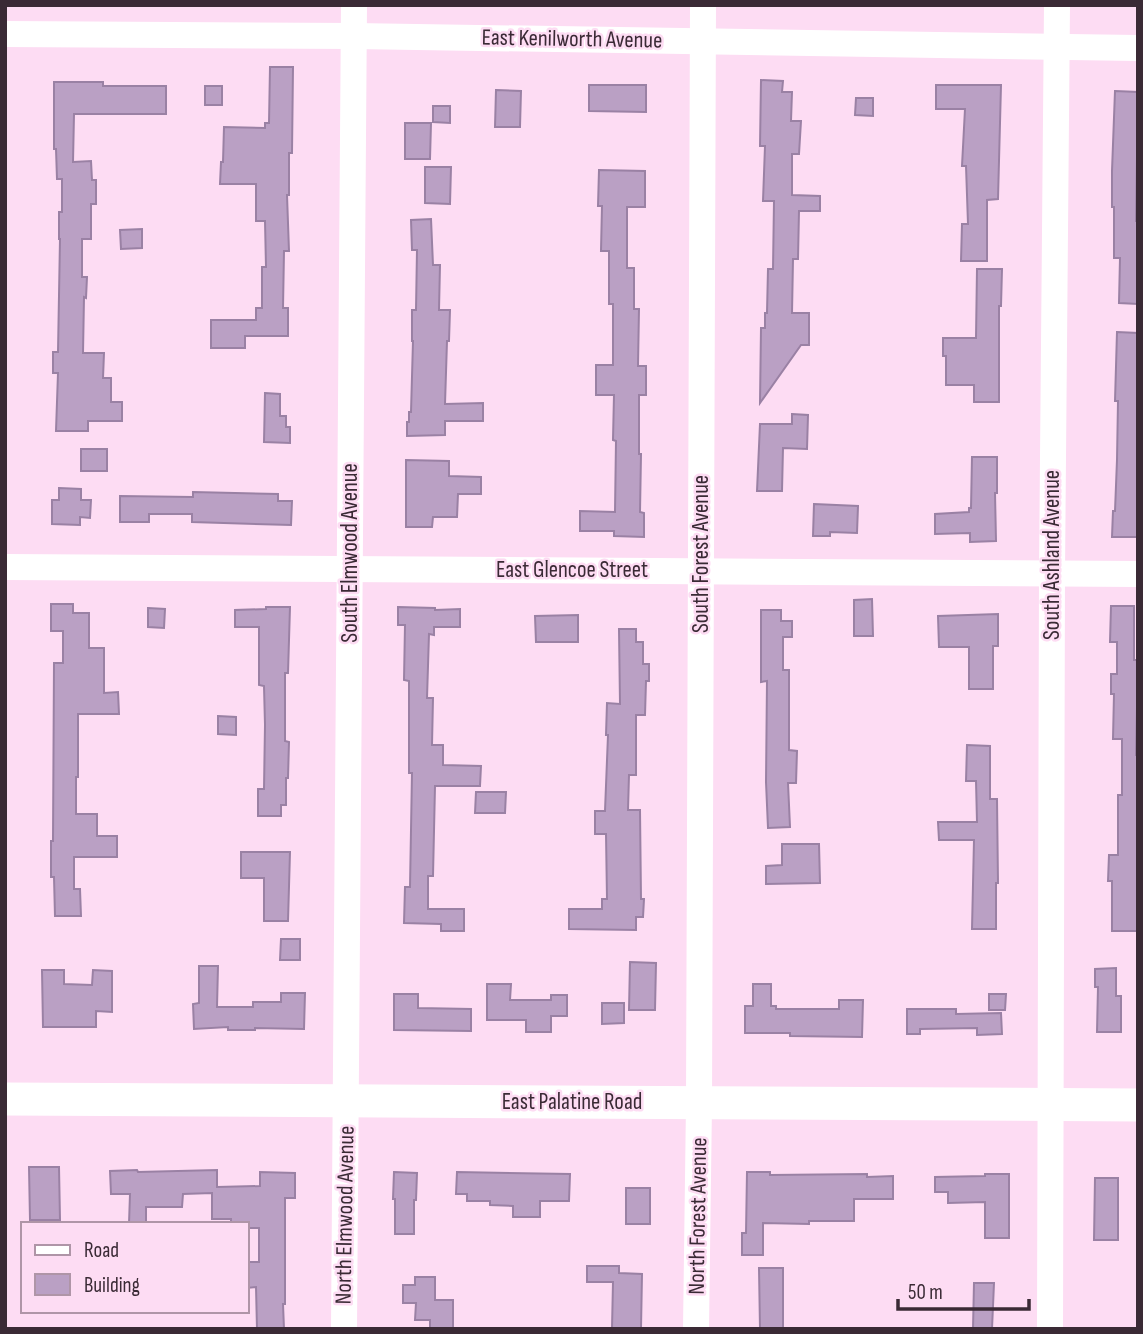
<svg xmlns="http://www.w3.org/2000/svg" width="1143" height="1334" font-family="'Sofia Sans Condensed',sans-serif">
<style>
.building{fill:#baa0c4;stroke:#9a81a4;stroke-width:2}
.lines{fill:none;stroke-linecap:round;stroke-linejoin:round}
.minor{stroke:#fff;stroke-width:26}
.major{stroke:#fff;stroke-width:33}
.labels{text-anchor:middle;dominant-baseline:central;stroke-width:5;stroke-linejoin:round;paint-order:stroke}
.street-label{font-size:23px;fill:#3a2a35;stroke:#fddcf3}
</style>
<rect width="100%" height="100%" fill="#fddcf3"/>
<g class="building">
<path d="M 270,67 L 293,67 L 292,153 L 289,153 L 289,195 L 287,195 L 289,251 L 284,251 L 283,308 L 288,308 L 288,336 L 245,336 L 245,348 L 211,348 L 211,320 L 256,320 L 256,308 L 262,308 L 262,267 L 266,267 L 265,221 L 256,221 L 256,184 L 220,184 L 221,162 L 223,162 L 224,127 L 265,128 L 265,123 L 269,123 Z"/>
<path d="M 761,80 L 783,81 L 782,92 L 792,92 L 791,121 L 801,121 L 799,154 L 792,154 L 792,195 L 820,196 L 820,211 L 799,211 L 798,259 L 793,259 L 792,313 L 809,313 L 809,345 L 801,345 L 760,403 L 761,328 L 765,328 L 765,313 L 767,313 L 768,269 L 773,269 L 774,201 L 763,201 L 765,146 L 760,146 Z"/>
<path d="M 54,82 L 103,82 L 103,86 L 166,86 L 166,114 L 74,114 L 73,162 L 91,161 L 92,180 L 96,180 L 96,204 L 91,204 L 91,239 L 82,239 L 82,277 L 87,277 L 86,298 L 84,297 L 83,353 L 104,353 L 103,378 L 111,378 L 111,402 L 122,402 L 122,421 L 88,421 L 88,431 L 56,431 L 58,373 L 53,373 L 53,352 L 58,352 L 60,239 L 59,239 L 59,212 L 62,212 L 62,179 L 57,179 L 56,149 L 54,149 Z"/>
<path d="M 589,85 L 646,85 L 646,112 L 589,111 Z"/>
<path d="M 936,85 L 1001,85 L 998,199 L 987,200 L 987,261 L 961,261 L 962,224 L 968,224 L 966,166 L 962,166 L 965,109 L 936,109 Z"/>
<rect x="205" y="86" width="17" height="19"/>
<path d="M 496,90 L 521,91 L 520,127 L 495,127 Z"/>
<path d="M 1115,91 L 1138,92 L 1136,221 L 1138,221 L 1138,304 L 1119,303 L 1120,258 L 1114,258 L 1114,207 L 1112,207 L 1112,171 Z"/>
<path d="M 856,98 L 873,98 L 873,116 L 855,115 Z"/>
<path d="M 433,106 L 450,106 L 450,123 L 433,122 Z"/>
<path d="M 405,123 L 431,123 L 430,159 L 405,159 Z"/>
<path d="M 425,167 L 451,167 L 450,204 L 425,203 Z"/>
<path d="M 599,170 L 645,171 L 645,207 L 627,207 L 627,268 L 634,268 L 634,309 L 639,309 L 638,366 L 646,366 L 646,395 L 639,395 L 639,454 L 641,454 L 640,512 L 644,513 L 644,537 L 614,536 L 614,531 L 580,531 L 580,511 L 615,512 L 616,441 L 613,440 L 614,395 L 596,395 L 596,365 L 613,365 L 613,304 L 609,304 L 609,251 L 601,251 L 602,206 L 598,206 Z"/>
<path d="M 431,219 L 433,265 L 440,265 L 439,310 L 450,310 L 449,341 L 447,341 L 445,404 L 483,403 L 483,421 L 445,421 L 445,435 L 407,436 L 407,422 L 409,422 L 409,412 L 411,412 L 413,341 L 412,341 L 412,310 L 416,310 L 417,250 L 412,250 L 411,220 Z"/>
<path d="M 142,229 L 142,248 L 121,249 L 120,230 Z"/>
<path d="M 977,269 L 1002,269 L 1001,306 L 999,306 L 999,402 L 974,402 L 974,385 L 946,385 L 946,356 L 943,356 L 943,338 L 976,338 Z"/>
<path d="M 1117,332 L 1138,333 L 1138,537 L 1112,537 L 1113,511 L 1115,511 L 1117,460 L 1118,401 L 1115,401 Z"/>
<path d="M 265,393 L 280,394 L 280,416 L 286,416 L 286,427 L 290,427 L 290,443 L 264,442 Z"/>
<path d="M 792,414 L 808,415 L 807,449 L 783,448 L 782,491 L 757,491 L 760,424 L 792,424 Z"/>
<rect x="81" y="449" width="26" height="22"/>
<path d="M 972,457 L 997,457 L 997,493 L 995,493 L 996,541 L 970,542 L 970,533 L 935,534 L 935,514 L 969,512 L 969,508 L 971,508 Z"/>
<path d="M 406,460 L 449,461 L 449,476 L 481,477 L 481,494 L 458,494 L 457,517 L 433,517 L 432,527 L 406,527 Z"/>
<path d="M 59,488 L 81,489 L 81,500 L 91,500 L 90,518 L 80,517 L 80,525 L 52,524 L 52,500 L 59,500 Z"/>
<path d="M 193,492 L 278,494 L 278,501 L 292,501 L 291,525 L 192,522 L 192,514 L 149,514 L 149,522 L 120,522 L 120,496 L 193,497 Z"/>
<path d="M 814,504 L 858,506 L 857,533 L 830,532 L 830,536 L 813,536 Z"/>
<path d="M 872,599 L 873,636 L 854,636 L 854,600 Z"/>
<path d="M 51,604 L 73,604 L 73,613 L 89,613 L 89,648 L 104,648 L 104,693 L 118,692 L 119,714 L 78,714 L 78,777 L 76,777 L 76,814 L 97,814 L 97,836 L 117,836 L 117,857 L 74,857 L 74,889 L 80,889 L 81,916 L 55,916 L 54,877 L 51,877 L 51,841 L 53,841 L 54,663 L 63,663 L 63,631 L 51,631 Z"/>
<path d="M 1111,606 L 1134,606 L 1134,660 L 1138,660 L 1136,755 L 1138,755 L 1138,931 L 1112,931 L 1112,881 L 1108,881 L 1109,855 L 1118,855 L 1118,795 L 1122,795 L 1122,739 L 1113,739 L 1114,694 L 1111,694 L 1111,674 L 1117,674 L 1117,642 L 1110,642 Z"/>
<path d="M 266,607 L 290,607 L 288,673 L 285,673 L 285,741 L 289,742 L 288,778 L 286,778 L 286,805 L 281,805 L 281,816 L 258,816 L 258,789 L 264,789 L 265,725 L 264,686 L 259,685 L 259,627 L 235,627 L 235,610 L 266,609 Z"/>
<path d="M 398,607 L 435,608 L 435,610 L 460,609 L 460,627 L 434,627 L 434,635 L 429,634 L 427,698 L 433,698 L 432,745 L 443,745 L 443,765 L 481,766 L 480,786 L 435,786 L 433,876 L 428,876 L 428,909 L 464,909 L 464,931 L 441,931 L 441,924 L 404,923 L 405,887 L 410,887 L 412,773 L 409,773 L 409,681 L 404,680 L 405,625 L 398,625 Z"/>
<path d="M 148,608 L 165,609 L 164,628 L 148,627 Z"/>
<path d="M 761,610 L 781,610 L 781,621 L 792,621 L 792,637 L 783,637 L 783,670 L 789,670 L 789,750 L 797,751 L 796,783 L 788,783 L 790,827 L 768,828 L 766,782 L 767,681 L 761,682 Z"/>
<path d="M 998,614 L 998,646 L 993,646 L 993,689 L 969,689 L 969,647 L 939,647 L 938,616 Z"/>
<path d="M 578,615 L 578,642 L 536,642 L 535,616 Z"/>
<path d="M 619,629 L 636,629 L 636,642 L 643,642 L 643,664 L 649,664 L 649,681 L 646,681 L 645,715 L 636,715 L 636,775 L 629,775 L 628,810 L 640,810 L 641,899 L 644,899 L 643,917 L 636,917 L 636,930 L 569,929 L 569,909 L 602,909 L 602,899 L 607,899 L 606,834 L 595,834 L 595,811 L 605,811 L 608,735 L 606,735 L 607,703 L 620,704 Z"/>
<path d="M 218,716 L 236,717 L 236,735 L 218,734 Z"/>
<path d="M 967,745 L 990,746 L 990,799 L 997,799 L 998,883 L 996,883 L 996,929 L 972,929 L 974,840 L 939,840 L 938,822 L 977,822 L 976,781 L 966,781 Z"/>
<path d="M 476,792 L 506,792 L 505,813 L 475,813 Z"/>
<path d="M 782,844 L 819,844 L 820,883 L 766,884 L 766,866 L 782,865 Z"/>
<path d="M 241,852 L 290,852 L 288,921 L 264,921 L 264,878 L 241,878 Z"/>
<path d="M 281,939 L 300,939 L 300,960 L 280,960 Z"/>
<path d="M 630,962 L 656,963 L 655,1010 L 629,1010 Z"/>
<path d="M 199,966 L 218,966 L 217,1007 L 253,1007 L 253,1002 L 281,1002 L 281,993 L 305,993 L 304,1029 L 255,1028 L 255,1030 L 228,1030 L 228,1027 L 194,1029 L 193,1004 L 199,1003 Z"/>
<path d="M 1116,968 L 1116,996 L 1121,996 L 1121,1032 L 1097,1032 L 1098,987 L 1095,987 L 1095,969 Z"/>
<path d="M 42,970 L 64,970 L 64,984 L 92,985 L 93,970 L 112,971 L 112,1012 L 96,1011 L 96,1027 L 43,1027 Z"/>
<path d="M 487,984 L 511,984 L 510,1000 L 551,1000 L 551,995 L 567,995 L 567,1016 L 551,1016 L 551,1032 L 526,1032 L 526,1020 L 487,1020 Z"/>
<path d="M 753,984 L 771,984 L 771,1006 L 776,1006 L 776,1009 L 839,1009 L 839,1000 L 863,1000 L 862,1037 L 790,1036 L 790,1033 L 745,1033 L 745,1006 L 753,1006 Z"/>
<path d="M 394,994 L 418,994 L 418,1008 L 471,1009 L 471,1031 L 394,1030 Z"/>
<path d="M 989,994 L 1006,994 L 1005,1010 L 989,1010 Z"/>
<path d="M 602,1003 L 624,1003 L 624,1023 L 602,1024 Z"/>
<path d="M 907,1009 L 956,1009 L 956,1014 L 1001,1013 L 1002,1034 L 977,1035 L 977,1028 L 920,1029 L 920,1034 L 907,1034 Z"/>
<path d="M 29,1167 L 59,1167 L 60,1220 L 30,1220 Z"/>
<path d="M 137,1170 L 138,1172 L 217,1170 L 217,1187 L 260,1186 L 260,1172 L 295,1173 L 295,1198 L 285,1198 L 285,1304 L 283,1304 L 284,1329 L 257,1329 L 256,1287 L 247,1288 L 247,1262 L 259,1262 L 259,1228 L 247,1228 L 247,1224 L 231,1224 L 231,1219 L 212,1219 L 212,1193 L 183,1194 L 182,1207 L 146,1207 L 146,1224 L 129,1224 L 130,1194 L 111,1194 L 110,1171 Z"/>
<path d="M 394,1172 L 417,1173 L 416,1200 L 414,1200 L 414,1234 L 395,1234 L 395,1199 L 393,1199 Z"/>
<path d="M 457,1172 L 570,1174 L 569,1201 L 540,1201 L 540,1217 L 513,1217 L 513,1206 L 490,1205 L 490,1201 L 467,1201 L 467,1194 L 456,1194 Z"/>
<path d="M 747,1172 L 770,1172 L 770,1175 L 867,1174 L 867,1177 L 893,1176 L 893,1199 L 854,1199 L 854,1221 L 809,1221 L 809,1224 L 763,1223 L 763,1255 L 742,1255 L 742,1233 L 746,1233 Z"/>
<path d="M 985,1174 L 1009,1174 L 1009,1238 L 985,1238 L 985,1202 L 948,1203 L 948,1192 L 935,1192 L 935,1177 L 985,1176 Z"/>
<path d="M 1095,1178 L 1118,1178 L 1118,1240 L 1094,1240 Z"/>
<rect x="626" y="1188" width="24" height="36"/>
<path d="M 587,1266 L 619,1266 L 619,1273 L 642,1274 L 641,1329 L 612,1329 L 613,1282 L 587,1282 Z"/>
<path d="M 759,1268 L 783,1268 L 783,1329 L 760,1329 Z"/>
<path d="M 415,1277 L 435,1277 L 435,1300 L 453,1300 L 453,1329 L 430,1329 L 430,1320 L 415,1320 L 416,1303 L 403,1303 L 403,1285 L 415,1285 Z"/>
<path d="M 974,1283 L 994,1283 L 992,1329 L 973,1329 Z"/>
</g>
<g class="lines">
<g class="minor">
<path d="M 5,34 L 354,36 L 1138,48"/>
<path d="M 5,567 L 1138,574"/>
<path d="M 344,1329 L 354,5"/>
<path d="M 696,1329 L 699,1103 L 703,5"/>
<path d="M 1050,1329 L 1052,572 L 1057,5"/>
</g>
<path class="major" d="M 5,1099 L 1138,1105"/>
</g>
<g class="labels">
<g class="street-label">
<text transform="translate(572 39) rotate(1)">East Kenilworth Avenue</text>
<text transform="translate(350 553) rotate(-90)">South Elmwood Avenue</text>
<text transform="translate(701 554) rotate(-90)">South Forest Avenue</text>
<text transform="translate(1052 555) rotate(-90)">South Ashland Avenue</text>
<text x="572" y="570">East Glencoe Street</text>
<text x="572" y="1102">East Palatine Road</text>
<text transform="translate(345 1215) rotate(-89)">North Elmwood Avenue</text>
<text transform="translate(698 1216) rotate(-89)">North Forest Avenue</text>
</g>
</g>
<rect width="1143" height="1334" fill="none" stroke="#3a2a35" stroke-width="14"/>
<rect x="21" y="1222" width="228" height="91" fill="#fddcf3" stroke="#af95a7" stroke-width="2"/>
<rect x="35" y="1245" width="35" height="10" fill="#ffffff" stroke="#af95a7" stroke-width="2"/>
<text x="84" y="1257" font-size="21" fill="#3a2a35">Road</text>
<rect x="35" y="1274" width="35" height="21" fill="#baa0c4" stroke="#af95a7" stroke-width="2"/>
<text x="84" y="1292" font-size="21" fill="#3a2a35">Building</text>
<path d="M898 1299v10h131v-10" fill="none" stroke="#3a2a35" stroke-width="3.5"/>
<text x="908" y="1299" font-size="21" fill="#3a2a35" stroke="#fddcf3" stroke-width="5" paint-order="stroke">50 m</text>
</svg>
